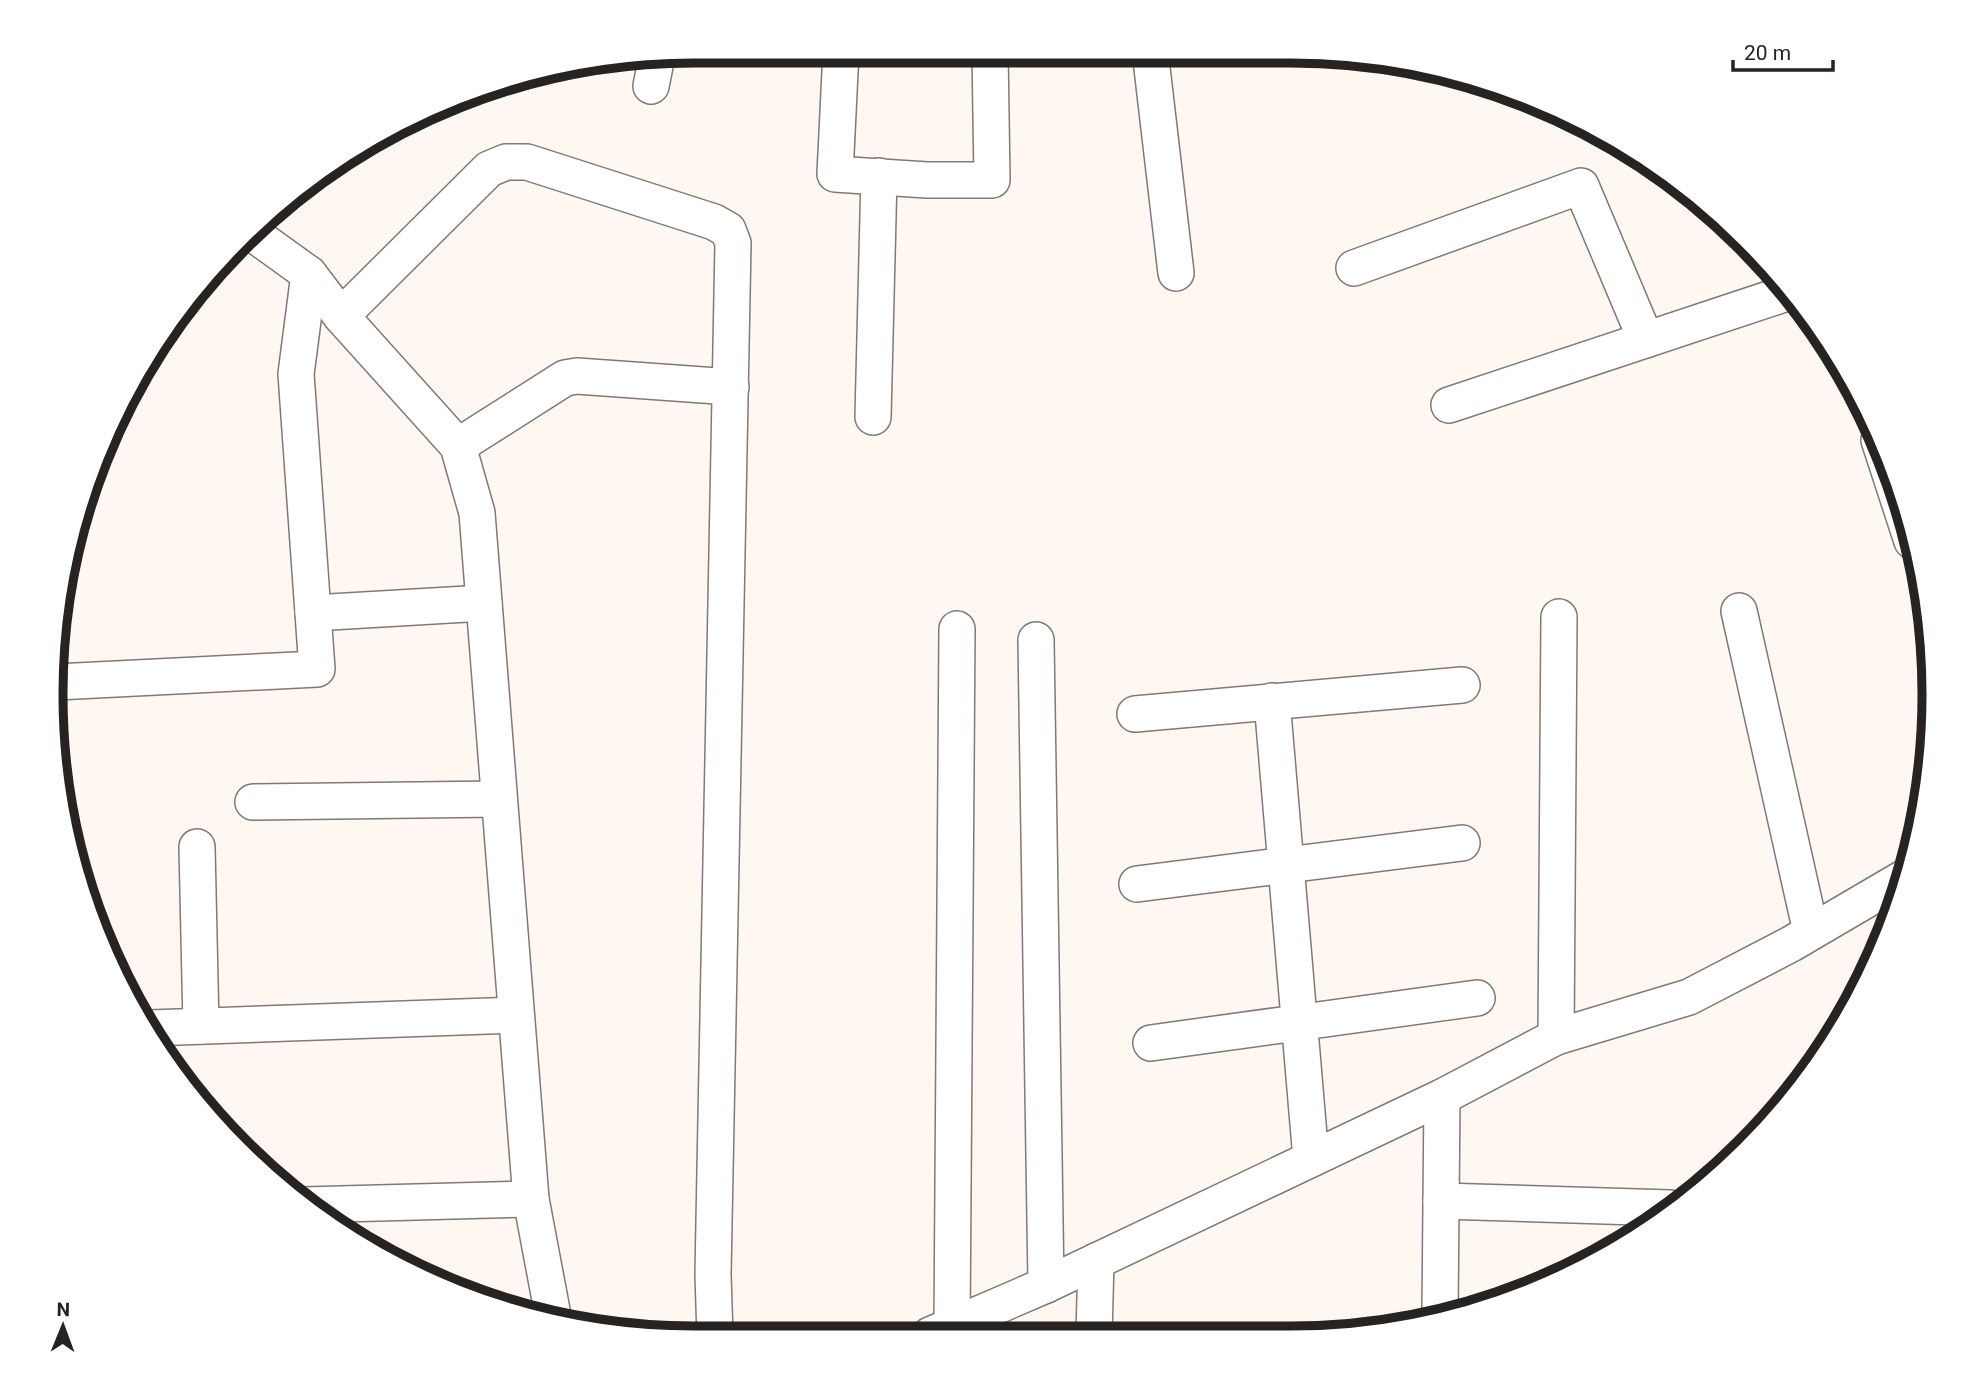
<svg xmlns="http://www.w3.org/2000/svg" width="1985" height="1389" font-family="Roboto,sans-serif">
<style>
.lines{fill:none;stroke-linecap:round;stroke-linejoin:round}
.minor-casing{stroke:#817973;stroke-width:38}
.minor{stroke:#fff;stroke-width:35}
.rim{fill:none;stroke:#262320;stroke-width:9}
</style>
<rect width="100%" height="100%" fill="#fff8f2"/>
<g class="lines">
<g class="minor-casing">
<g id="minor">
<path d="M 841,51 L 835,174 L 927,180 L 992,180 L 990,51"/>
<path d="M 1150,51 L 1176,273"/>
<path d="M 651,86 L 657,56"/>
<path d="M 252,233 L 309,274 L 341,316 L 458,446 L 477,513 L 531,1199 L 554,1321"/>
<path d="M 1354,268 L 1581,186 L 1646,340"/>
<path d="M 341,316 L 489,169 L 506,162 L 527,162 L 714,222 L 728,230 L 733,243 L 713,1274 L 715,1337"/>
<path d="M 1449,405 L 1790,292"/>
<path d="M 873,417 L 879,176"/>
<path d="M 1879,440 L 1912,541"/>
<path d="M 458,446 L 565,378 L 577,376 L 731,387"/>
<path d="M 1739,611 L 1811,932"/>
<path d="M 313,613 L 484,603"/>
<path d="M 1036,640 L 1046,1285"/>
<path d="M 56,682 L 317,669 L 296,374 L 309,274"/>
<path d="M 1272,701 L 1311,1159"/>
<path d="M 1135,714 L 1462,685"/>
<path d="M 253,802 L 498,799"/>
<path d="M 197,847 L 201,1026"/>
<path d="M 1137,884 L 1462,843"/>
<path d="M 150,1028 L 516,1015"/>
<path d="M 1556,1037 L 1559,617"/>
<path d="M 1151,1043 L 1477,998"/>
<path d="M 1441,1201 L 1670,1208"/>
<path d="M 303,1205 L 531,1199"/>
<path d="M 1440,1313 L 1442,1097"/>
<path d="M 952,1327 L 957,629"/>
<path d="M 1094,1334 L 1096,1261"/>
<path d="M 930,1335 L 1046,1285 L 1442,1097 L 1556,1037 L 1689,997 L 1791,944 L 1907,876"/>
</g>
</g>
<use href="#minor" class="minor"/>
</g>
<path d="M0 0H1985V1389H0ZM694 63H1291A631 631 0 0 1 1922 694V695A631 631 0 0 1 1291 1326H694A631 631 0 0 1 63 695V694A631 631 0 0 1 694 63Z" fill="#fff" fill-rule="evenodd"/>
<path class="rim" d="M694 63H1291A631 631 0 0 1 1922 694V695A631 631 0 0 1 1291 1326H694A631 631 0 0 1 63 695V694A631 631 0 0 1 694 63Z"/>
<g transform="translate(63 1326) rotate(1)" stroke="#ffffff" stroke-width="5" paint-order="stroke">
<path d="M0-5L12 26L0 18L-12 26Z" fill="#262320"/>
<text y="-10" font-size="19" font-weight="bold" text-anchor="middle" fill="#262320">N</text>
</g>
<path d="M1733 60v10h100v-10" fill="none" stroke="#262320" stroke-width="3.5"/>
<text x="1744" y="60" font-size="21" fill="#262320" stroke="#ffffff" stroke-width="5" paint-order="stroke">20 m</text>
</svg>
